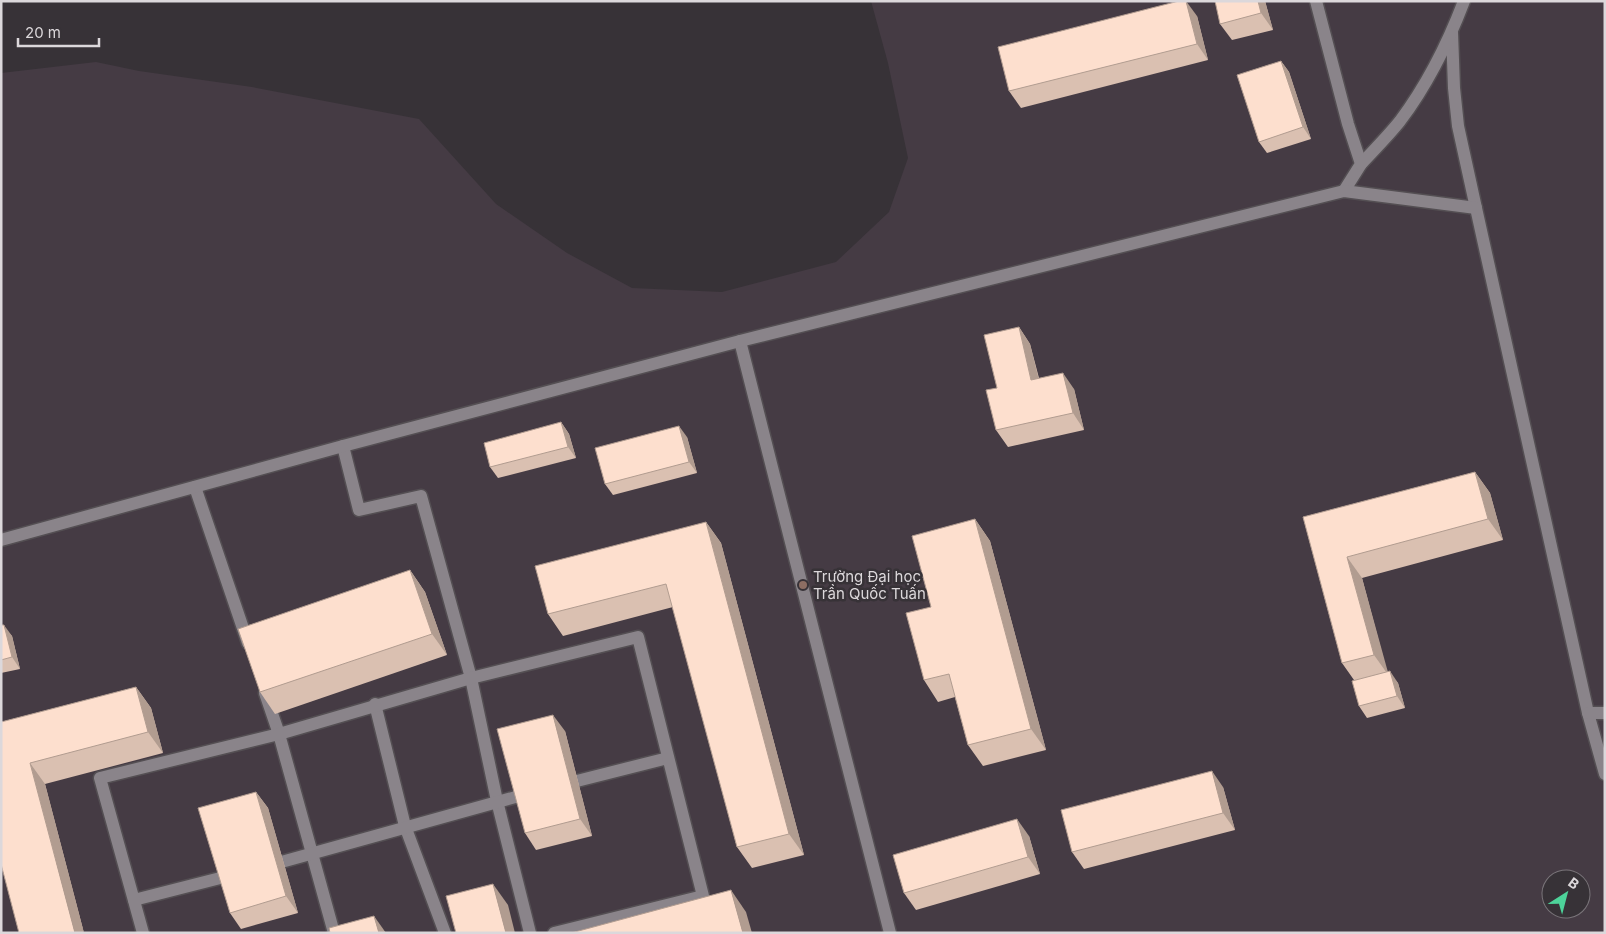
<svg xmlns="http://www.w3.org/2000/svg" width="1606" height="934" font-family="Inter,sans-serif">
<rect width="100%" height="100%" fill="#373237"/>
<path fill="#453b44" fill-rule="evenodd" d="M 871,1 L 1605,1 L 1605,933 L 1,933 L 1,73 L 96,62 L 139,71 L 252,87 L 419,119 L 496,204 L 567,253 L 632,288 L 722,292 L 836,262 L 889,212 L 908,158 L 888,63 ZM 1551,879 L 1581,879 L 1581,909 L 1551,909 Z"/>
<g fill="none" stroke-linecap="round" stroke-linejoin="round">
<defs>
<g id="minor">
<path d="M 1316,1 L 1348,124 L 1361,164 L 1344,191"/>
<path d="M 1452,32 L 1454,88 L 1458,126 L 1476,208"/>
<path d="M 1361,164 C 1374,150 1388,136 1400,121 C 1427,85 1448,43 1464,1"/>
<path d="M 740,341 L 890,933"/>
<path d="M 343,446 L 359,510 L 421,496 L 471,678 L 497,801 L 530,933"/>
<path d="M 195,487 L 248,643"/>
<path d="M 1,540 L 343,446 L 740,341 L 1344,191 L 1476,208 L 1588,713 L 1605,774"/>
<path d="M 265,693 L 279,734 L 334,933"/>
<path d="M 375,704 L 405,826 L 445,933"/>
<path d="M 1588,713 L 1605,713"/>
<path d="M 561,785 L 668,758"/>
<path d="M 267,866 L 530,793"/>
<path d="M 134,900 L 236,874"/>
<path d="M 143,933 L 100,778 L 279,734 L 471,678 L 638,637 L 703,896 L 554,933"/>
</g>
</defs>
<use href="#minor" stroke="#544f53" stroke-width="15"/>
<use href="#minor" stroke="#8a848a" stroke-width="12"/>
</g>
<g fill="#dac0b1">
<path d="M 1265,1 L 1273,30 L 1232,40 L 1220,24 Z"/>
<path d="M 1197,16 L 1208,60 L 1021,108 L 1009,91 Z"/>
<path d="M 1281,61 L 1289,72 L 1311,139 L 1267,153 L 1259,142 Z"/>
<path d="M 1019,327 L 1030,344 L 1039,378 L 1074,389 L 1084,430 L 1008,447 L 996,430 L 997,388 Z"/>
<path d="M 561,422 L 569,434 L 576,458 L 498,478 L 490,467 Z"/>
<path d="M 687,437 L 697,473 L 613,495 L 605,484 Z"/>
<path d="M 1475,472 L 1490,493 L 1503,540 L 1362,578 L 1387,672 L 1398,683 L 1405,708 L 1367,718 L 1359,706 L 1354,680 L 1342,663 L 1303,517 Z"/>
<path d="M 975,519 L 990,541 L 1046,750 L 983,766 L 968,745 L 955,697 L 938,702 L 924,680 Z"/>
<path d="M 706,522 L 721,543 L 804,855 L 752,868 L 737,847 L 673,607 L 563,636 L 548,614 Z"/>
<path d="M 410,570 L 425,592 L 447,655 L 275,714 L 260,692 Z"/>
<path d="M 1,625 L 12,636 L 20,669 L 1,673 Z"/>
<path d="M 136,687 L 151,708 L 163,753 L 45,784 L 84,933 L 1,722 Z"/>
<path d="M 565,731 L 592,836 L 536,850 L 525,833 Z"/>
<path d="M 1223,787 L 1235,830 L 1084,869 L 1072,852 Z"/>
<path d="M 256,792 L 268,808 L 298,913 L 241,929 L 230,913 Z"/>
<path d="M 1029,836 L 1040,874 L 916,910 L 904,893 Z"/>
</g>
<g fill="#b19c90">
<path d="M 1186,1 L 1197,16 L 1208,60 L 1197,44 Z"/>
<path d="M 1258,1 L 1265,1 L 1273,30 L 1261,13 Z"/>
<path d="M 1281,61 L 1289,72 L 1311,139 L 1303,127 Z"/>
<path d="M 1019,327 L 1030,344 L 1043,396 L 1031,380 Z"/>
<path d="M 1063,373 L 1074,389 L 1084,430 L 1073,413 Z"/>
<path d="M 561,422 L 569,434 L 576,458 L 568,447 Z"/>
<path d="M 679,426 L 687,437 L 697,473 L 689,462 Z"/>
<path d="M 1475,472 L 1490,493 L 1503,540 L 1488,519 Z"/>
<path d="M 975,519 L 990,541 L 1046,750 L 1031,729 Z"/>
<path d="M 706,522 L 721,543 L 804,855 L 789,834 Z"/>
<path d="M 1347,557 L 1362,578 L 1389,676 L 1374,655 Z"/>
<path d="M 410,570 L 425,592 L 447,655 L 432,634 Z"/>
<path d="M 4,625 L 12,636 L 20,669 L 12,657 Z"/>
<path d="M 1390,671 L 1398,683 L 1405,708 L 1397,696 Z"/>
<path d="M 136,687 L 151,708 L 163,753 L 148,732 Z"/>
<path d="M 553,715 L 565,731 L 592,836 L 580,819 Z"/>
<path d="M 30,763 L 45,784 L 84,933 L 75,933 Z"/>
<path d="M 1212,771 L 1223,787 L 1235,830 L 1223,813 Z"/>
<path d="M 256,792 L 268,808 L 298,913 L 286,896 Z"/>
<path d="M 1017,819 L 1029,836 L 1040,874 L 1028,857 Z"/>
<path d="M 493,884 L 508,905 L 515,933 L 506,933 Z"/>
<path d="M 731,890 L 746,912 L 752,933 L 743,933 Z"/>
<path d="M 374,916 L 386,933 L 379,933 Z"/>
</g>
<g fill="#fddfce" stroke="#b19c90">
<path d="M 1179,1 L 1186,1 L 1197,44 L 1009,91 L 998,47 Z"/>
<path d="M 1215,1 L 1258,1 L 1261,13 L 1220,24 Z"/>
<path d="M 1281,61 L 1303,127 L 1259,142 L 1237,75 Z"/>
<path d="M 1019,327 L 1031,380 L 1063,373 L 1073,413 L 996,430 L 986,390 L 997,388 L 984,335 Z"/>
<path d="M 561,422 L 568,447 L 490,467 L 484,443 Z"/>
<path d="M 679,426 L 689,462 L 605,484 L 595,448 Z"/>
<path d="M 1475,472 L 1488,519 L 1347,557 L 1374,655 L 1342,663 L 1303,517 Z"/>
<path d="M 975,519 L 1031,729 L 968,745 L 949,674 L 924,680 L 906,613 L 931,607 L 912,536 Z"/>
<path d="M 706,522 L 789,834 L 737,847 L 666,584 L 548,614 L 535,566 Z"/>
<path d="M 410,570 L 432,634 L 260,692 L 238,629 Z"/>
<path d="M 1,625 L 4,625 L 12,657 L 1,660 Z"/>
<path d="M 1390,671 L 1397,696 L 1359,706 L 1352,681 Z"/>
<path d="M 136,687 L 148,732 L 30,763 L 75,933 L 19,933 L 1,864 L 1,722 Z"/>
<path d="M 553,715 L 580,819 L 525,833 L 497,729 Z"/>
<path d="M 1212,771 L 1223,813 L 1072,852 L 1061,810 Z"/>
<path d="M 256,792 L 286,896 L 230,913 L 198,808 Z"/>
<path d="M 1017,819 L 1028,857 L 904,893 L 893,855 Z"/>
<path d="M 493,884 L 506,933 L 456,933 L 446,896 Z"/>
<path d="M 731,890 L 743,933 L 571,933 Z"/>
<path d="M 374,916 L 379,933 L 330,933 L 329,928 Z"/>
</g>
<circle fill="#8d6e63" stroke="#373237" stroke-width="2" cx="803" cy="585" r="5"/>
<g text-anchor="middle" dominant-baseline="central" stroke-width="5" stroke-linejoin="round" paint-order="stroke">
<g font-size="15" fill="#dcd8db" stroke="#373237" text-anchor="start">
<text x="813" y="576">Trường Đại học<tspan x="813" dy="17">Trần Quốc Tuấn</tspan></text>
</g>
</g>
<rect width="1606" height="934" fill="none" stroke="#dcd8db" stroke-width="5"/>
<g transform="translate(1566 894) rotate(36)"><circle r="24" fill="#373237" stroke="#797479"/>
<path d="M0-4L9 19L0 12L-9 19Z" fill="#4dd39a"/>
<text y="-8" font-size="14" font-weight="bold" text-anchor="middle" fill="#dcd8db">B</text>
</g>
<path d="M18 38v8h81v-8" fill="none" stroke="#dcd8db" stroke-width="2.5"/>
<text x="25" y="38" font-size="15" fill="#dcd8db" stroke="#373237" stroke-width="4" paint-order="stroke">20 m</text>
</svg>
